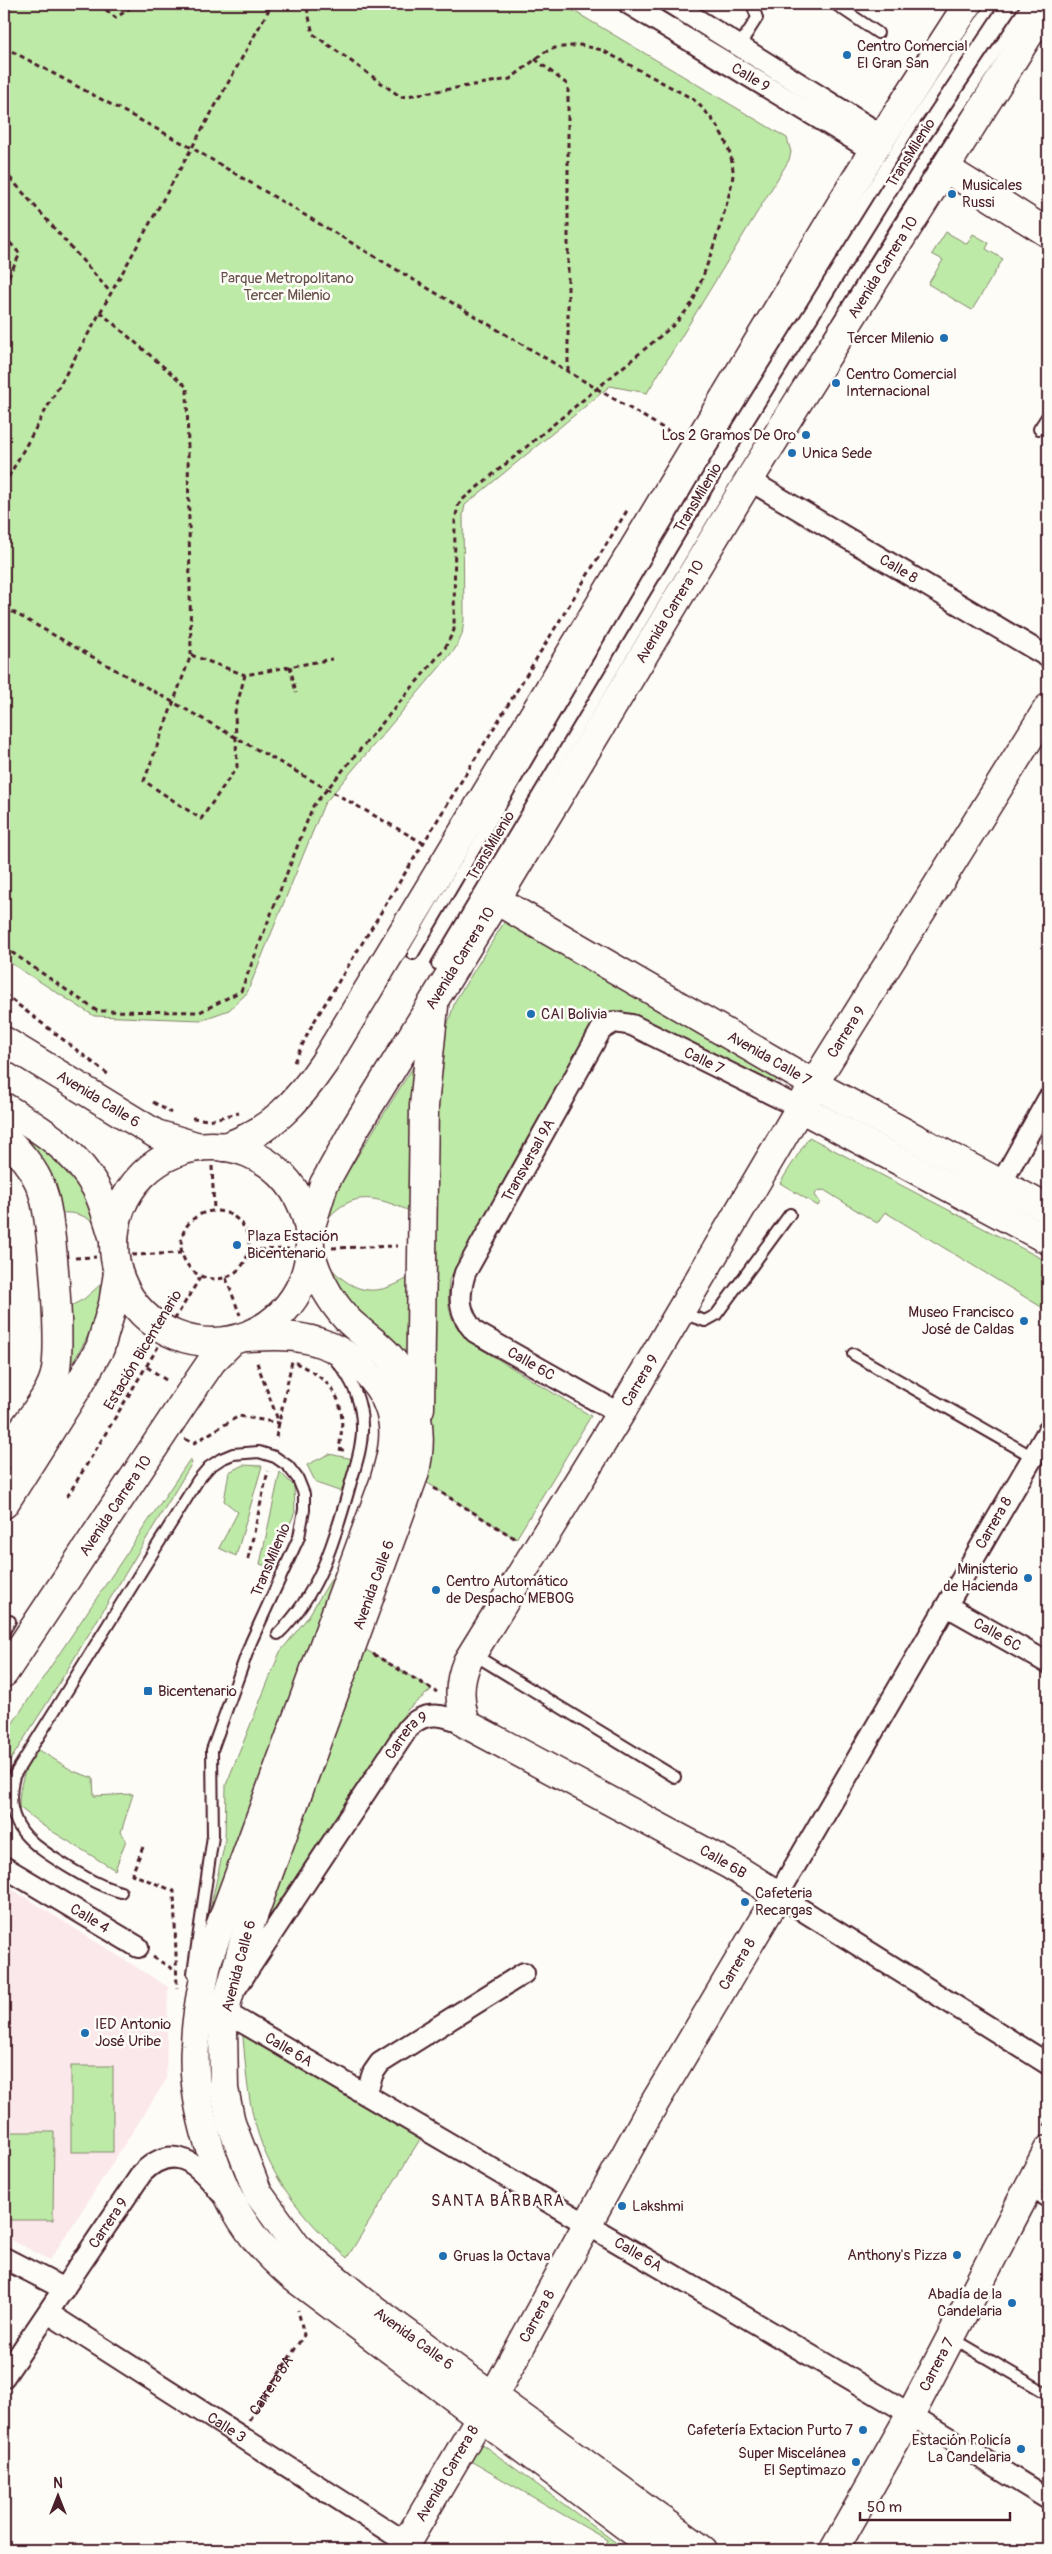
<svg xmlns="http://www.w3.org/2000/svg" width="1052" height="2554" font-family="Pangolin,sans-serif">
<rect width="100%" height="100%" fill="#fdfcf7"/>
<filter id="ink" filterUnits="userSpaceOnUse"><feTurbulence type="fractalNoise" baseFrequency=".02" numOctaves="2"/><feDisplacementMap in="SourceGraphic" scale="10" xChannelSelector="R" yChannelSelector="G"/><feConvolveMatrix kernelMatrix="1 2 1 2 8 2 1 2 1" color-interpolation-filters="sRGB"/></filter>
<g filter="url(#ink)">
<path fill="#fbe8eb" d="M 4,1884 L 168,1987 L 166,2080 L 50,2260 L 4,2236 Z"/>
<g fill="#beeaa8" stroke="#84846a">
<path d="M 4,4 L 562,4 L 787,138 L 791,152 L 789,160 L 647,393 L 610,386 L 465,505 L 463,515 L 464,619 L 462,635 L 455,649 L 324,804 L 247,993 L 229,1010 L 201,1020 L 94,1016 L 4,959 Z"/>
<path d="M 946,232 L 967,244 L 973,234 L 989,243 L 986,249 L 1003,259 L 972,310 L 928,284 L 943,260 L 932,254 Z"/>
<path d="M 505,921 L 779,1076 L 773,1086 L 608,1016 L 599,1019 L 590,1027 L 449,1280 C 447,1312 449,1323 473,1344 L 591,1416 L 516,1539 L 426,1482 L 430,1430 L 436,1086 L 446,1030 L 455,1001 Z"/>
<path d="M 418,1059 L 415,1213 C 382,1200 358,1187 330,1216 L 337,1189 Z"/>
<path d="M 17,1132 C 67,1160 80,1172 98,1227 C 87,1215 75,1212 59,1213 Z"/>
<path d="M 809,1137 L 1048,1262 L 1048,1311 L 885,1212 L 877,1223 L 824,1190 L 817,1191 L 815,1195 L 820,1202 L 818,1206 L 780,1183 Z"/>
<path d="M 329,1266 C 356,1296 378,1297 413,1275 L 411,1369 L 348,1305 Z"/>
<path d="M 100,1285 C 101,1317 85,1343 68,1370 L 65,1309 L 84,1299 Z"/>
<path d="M 329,1454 L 358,1460 L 348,1494 L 316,1483 L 307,1465 Z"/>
<path d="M 190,1459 L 192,1463 L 49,1700 L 4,1770 L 4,1736 Z"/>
<path d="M 243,1465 L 262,1466 L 236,1556 L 219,1548 L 238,1512 L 224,1501 L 229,1472 Z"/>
<path d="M 280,1472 L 294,1486 L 295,1512 L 271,1568 L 260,1564 Z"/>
<path d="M 344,1558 L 205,1932 L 225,1842 L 226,1785 L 280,1652 L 308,1617 Z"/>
<path d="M 363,1648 L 432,1689 L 408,1709 L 267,1920 Z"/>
<path d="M 36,1748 L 73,1771 L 93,1778 L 94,1796 L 133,1794 L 121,1832 L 126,1840 L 115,1870 L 42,1825 L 19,1807 C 19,1783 25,1769 36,1748 Z"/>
<path d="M 242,2028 L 422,2136 L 347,2258 C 300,2215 266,2175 252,2111 C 246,2084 245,2055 242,2028 Z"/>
<rect x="71" y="2066" width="42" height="86"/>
<path d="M 9,2132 L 54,2132 L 53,2220 L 8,2220 Z"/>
<path d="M 479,2442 L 626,2550 L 602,2550 L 607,2540 L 467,2459 Z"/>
</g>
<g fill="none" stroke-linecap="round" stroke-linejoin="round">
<defs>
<g id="lane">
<path d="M 835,4 L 878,33"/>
<path d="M 739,46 L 757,18 L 752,4"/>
<path d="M 1039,429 L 1048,415"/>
<path d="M 413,954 L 698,469 L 910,128 L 992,4"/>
<path d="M 437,964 L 733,468 L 935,143 L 1028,4"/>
<path d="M 681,1313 L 705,1321 L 716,1315 L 790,1214"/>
<path d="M 853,1354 L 1033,1457"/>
<path d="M 4,1631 L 10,1621"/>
<path d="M 278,1634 C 319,1594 334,1542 349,1489 C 354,1470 362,1450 362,1430 C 363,1405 353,1379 336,1361"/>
<path d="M 473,1654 L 675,1777"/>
<path d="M 121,1892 C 101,1887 85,1877 68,1867 C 31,1844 1,1825 14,1776 L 198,1480 L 209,1467 L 221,1459 L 233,1454 L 259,1452 L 275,1457 L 288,1466 L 298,1479 L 304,1494 L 304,1510 L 299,1537 L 251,1642 L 212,1750 L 213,1836 L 193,1973"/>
<path d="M 1028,2191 L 1048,2203"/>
<path d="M 952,2338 L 1048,2394"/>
</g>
<g id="street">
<path id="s2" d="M 629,4 L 873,151"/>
<path d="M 672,4 L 883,136"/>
<path id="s3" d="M 749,480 L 1048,657"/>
<path d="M 994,1196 L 1048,1099"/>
<path id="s4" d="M 620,1414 L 475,1332 C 458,1313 458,1296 465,1273 L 601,1030 L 614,1022 L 632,1025 L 800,1108"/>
<path d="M 1048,1431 L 778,1895 L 1048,2064"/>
<path id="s5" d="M 947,1606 L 1048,1663"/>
<path id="s6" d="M 4,1867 L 138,1947"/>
<path id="s7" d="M 236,1988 L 408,1728 C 425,1709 445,1715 466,1724"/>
<path id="s8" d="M 225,2012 L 895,2405 L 1048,2499"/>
<path d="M 366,2094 L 373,2073 L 380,2063 L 524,1973"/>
<path d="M 4,2258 L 64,2289"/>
<path id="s9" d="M 48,2313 L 407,2543"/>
<path id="s10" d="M 4,2377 L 142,2173 C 174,2141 198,2164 220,2192"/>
</g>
<g id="secondary">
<path d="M 945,168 L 1048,233"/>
<path id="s11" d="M 496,900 L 814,1084"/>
<path d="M 823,1089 L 1048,1209"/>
<path d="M 800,1108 L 1048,1240"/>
<path id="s12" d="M 402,2550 L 502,2380 L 645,2119 L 778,1895 L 730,1865 L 466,1724 C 459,1701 458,1684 467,1662 L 620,1414 L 818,1077 L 1048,708"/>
<path id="s13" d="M 834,2550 L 911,2414 L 1048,2150"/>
</g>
<g id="primary">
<path id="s14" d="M 4,1041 L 156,1134 L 199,1147"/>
<path d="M 4,1107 C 39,1128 75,1150 96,1188 C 104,1203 108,1222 114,1239"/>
<path d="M 4,1137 C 21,1153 38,1173 44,1196 C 52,1227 63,1351 54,1378 C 47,1401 18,1434 4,1455"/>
<circle cx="212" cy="1244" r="98"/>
<path d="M 224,1147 C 268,1134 299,1100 324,1063 L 873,151 L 968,4"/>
<path id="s15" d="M 310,1229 L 324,1184 L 354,1130 L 496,900 L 749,480 L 1048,4"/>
<path id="s16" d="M 311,1255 C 318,1278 330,1300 346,1318 C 359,1332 377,1342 389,1356 C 417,1389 425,1434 414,1475 L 245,1938 L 227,2002 L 223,2029 L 224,2089 L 231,2123 L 258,2193 L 297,2247 L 364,2302 L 703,2550"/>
<path d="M 245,1337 C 269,1336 294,1334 318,1342 C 354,1353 389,1387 393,1426 C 395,1446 389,1464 384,1482 L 208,1959 C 202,1987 196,2016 195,2045 C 191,2101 215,2183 248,2229 C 260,2247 276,2262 292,2276 L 658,2550"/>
<path d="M 420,1408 L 424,1106 L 434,1006"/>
<path d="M 4,1504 L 76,1390 L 100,1348 L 113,1304 L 118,1273"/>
<path id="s17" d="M 4,1673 L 188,1396 L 212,1361 L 232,1341"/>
</g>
</defs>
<use href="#lane" stroke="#4a1f2b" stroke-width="14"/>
<use href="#street" stroke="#4a1f2b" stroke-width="24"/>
<use href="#secondary" stroke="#4a1f2b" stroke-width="31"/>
<use href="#primary" stroke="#4a1f2b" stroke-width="31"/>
<g stroke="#4a1f2b" stroke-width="3" stroke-dasharray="5 4" stroke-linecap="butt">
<path d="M 99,4 L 116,18 L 135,4"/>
<path d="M 431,4 L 435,6"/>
<path d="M 4,47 L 192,148 L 673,434"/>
<path d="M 535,59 L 568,85 L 568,371"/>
<path d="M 4,171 L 111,293"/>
<path d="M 4,236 L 20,254 L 4,285"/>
<path d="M 100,312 L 187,387 L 191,655 L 144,781 L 201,819 L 237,767 L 235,712 L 245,675 L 332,659"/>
<path d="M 4,485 L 272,4"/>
<path d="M 4,607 L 423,843"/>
<path d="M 191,655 L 245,675"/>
<path d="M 290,666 L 296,693"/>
<path d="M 4,947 L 97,1011 L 200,1012 L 241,991 L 313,806 L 445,648 L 454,630 L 455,520 L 458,506 L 462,500 L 675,324 C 681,317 687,310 692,303 C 701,286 735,187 733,171 C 731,142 714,118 693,99 L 602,50 L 580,45 L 555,48 L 545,52 L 510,79 L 401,97 L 313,34 L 306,4"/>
<path d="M 4,994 L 109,1075"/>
<path d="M 294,1062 L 312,1025 L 628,509"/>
<path d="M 153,1102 L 171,1113"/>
<path d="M 192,1118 L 209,1120 L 239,1113"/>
<path d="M 212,1166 L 214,1210"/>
<circle cx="215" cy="1245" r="34"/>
<path d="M 332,1248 L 398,1246"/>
<path d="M 250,1250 L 289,1249"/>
<path d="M 132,1255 L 181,1253"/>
<path d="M 75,1258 L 96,1257"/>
<path d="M 226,1278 L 240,1315"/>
<path d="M 147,1367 L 169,1382"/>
<path d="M 276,1437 L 292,1361 C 336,1382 348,1400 339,1449 L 346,1451"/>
<path d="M 185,1439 L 194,1443 L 239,1416 L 279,1423 L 256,1360"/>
<path d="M 434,1488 L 516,1539"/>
<path d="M 67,1497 L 201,1276"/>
<path d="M 248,1559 L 268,1471"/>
<path d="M 373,1654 L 437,1692"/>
<path d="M 143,1847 L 132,1874 L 174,1891 L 177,1988"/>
<path d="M 153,1957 L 176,1971"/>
<path d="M 1045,2126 L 1048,2120"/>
<path id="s1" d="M 249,2420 L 304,2335 L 298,2310"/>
</g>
<use href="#lane" stroke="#fdfcf7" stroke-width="10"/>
<use href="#street" stroke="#fdfcf7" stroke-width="20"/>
<use href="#secondary" stroke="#fdfcf7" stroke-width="28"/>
<use href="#primary" stroke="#fdfcf7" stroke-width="28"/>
</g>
</g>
<g fill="#1f6fb2" stroke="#fdfcf7" stroke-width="2">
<circle cx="847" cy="55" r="5"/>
<circle cx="952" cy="194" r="5"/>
<circle cx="944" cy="338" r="5"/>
<circle cx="836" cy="383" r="5"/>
<circle cx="806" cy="435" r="5"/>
<circle cx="792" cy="453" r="5"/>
<circle cx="531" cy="1014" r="5"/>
<circle cx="237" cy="1245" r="5"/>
<circle cx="1024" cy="1321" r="5"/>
<circle cx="1028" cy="1578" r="5"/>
<circle cx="436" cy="1590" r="5"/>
<rect x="143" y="1686" width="10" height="10" rx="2.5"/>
<circle cx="745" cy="1902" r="5"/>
<circle cx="85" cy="2033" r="5"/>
<circle cx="622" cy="2206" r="5"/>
<circle cx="957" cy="2255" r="5"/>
<circle cx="443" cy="2256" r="5"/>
<circle cx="1012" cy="2303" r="5"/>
<circle cx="863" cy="2430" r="5"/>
<circle cx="1021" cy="2449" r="5"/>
<circle cx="856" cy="2462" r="5"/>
</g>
<g text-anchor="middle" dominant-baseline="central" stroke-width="5" stroke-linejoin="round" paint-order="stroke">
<g font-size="15" fill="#4a1f2b" stroke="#fdfcf7" text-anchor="start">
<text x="857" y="46">Centro Comercial<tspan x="857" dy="17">El Gran San</tspan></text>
<text x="962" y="185">Musicales<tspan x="962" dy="17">Russi</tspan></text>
<text x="934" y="338" text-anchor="end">Tercer Milenio</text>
<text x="846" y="374">Centro Comercial<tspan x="846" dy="17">Internacional</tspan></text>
<text x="796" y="435" text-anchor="end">Los 2 Gramos De Oro</text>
<text x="802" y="453">Unica Sede</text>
<text x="541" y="1014">CAI Bolivia</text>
<text x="247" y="1236">Plaza Estación<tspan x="247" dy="17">Bicentenario</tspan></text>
<text x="1014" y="1312" text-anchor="end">Museo Francisco<tspan x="1014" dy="17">José de Caldas</tspan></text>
<text x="1018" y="1569" text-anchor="end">Ministerio<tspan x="1018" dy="17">de Hacienda</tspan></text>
<text x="446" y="1581">Centro Automático<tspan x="446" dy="17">de Despacho MEBOG</tspan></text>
<text x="158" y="1691">Bicentenario</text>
<text x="755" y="1893">Cafeteria<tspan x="755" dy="17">Recargas</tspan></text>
<text x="95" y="2024">IED Antonio<tspan x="95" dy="17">José Uribe</tspan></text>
<text x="632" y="2206">Lakshmi</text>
<text x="947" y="2255" text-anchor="end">Anthony's Pizza</text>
<text x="453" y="2256">Gruas la Octava</text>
<text x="1002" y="2294" text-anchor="end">Abadía de la<tspan x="1002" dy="17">Candelaria</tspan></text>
<text x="853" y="2430" text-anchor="end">Cafetería Extacion Purto 7</text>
<text x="1011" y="2440" text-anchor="end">Estación Policía<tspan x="1011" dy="17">La Candelaria</tspan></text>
<text x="846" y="2453" text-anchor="end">Super Miscelánea<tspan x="846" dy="17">El Septimazo</tspan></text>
</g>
<g font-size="15" fill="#4a1f2b" stroke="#fdfcf7">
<text stroke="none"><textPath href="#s2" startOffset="142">Calle 9</textPath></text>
<text transform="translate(911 153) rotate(-58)">TransMilenio</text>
<text stroke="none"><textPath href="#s15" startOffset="1121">Avenida Carrera 10</textPath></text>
<text transform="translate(698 498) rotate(-59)">TransMilenio</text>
<text stroke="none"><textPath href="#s3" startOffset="174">Calle 8</textPath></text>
<text stroke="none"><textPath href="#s15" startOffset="716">Avenida Carrera 10</textPath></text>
<text transform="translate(491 846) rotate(-59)">TransMilenio</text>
<text stroke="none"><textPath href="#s15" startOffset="311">Avenida Carrera 10</textPath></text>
<text stroke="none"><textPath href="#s12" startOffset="1910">Carrera 9</textPath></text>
<text stroke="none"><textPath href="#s11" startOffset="316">Avenida Calle 7</textPath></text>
<text stroke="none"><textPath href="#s4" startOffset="622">Calle 7</textPath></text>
<text stroke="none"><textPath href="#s14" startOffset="111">Avenida Calle 6</textPath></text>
<text stroke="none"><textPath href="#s4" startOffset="359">Transversal 9A</textPath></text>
<text transform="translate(143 1350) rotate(-59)">Estación Bicentenario</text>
<text transform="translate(531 1364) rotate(30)">Calle 6C</text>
<text stroke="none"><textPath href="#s12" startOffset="1505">Carrera 9</textPath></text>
<text stroke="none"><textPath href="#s17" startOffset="201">Avenida Carrera 10</textPath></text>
<text transform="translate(994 1523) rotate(-60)">Carrera 8</text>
<text transform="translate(271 1560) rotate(-67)">TransMilenio</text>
<text transform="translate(374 1585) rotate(-70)">Avenida Calle 6</text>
<text stroke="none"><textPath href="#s5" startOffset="58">Calle 6C</textPath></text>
<text stroke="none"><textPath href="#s7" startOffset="305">Carrera 9</textPath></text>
<text transform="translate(723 1862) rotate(30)">Calle 6B</text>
<text stroke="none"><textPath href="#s6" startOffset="100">Calle 4</textPath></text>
<text stroke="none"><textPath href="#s12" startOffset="675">Carrera 8</textPath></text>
<text transform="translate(239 1966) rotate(-75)">Avenida Calle 6</text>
<text stroke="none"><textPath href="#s8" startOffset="74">Calle 6A</textPath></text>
<text stroke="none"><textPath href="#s10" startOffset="186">Carrera 9</textPath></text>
<text stroke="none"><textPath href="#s8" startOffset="479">Calle 6A</textPath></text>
<text stroke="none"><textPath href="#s12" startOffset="270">Carrera 8</textPath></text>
<text stroke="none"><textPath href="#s16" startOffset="1228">Avenida Calle 6</textPath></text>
<text stroke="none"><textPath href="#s13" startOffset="212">Carrera 7</textPath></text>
<text stroke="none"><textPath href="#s1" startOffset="41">Carrera 8A</textPath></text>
<text stroke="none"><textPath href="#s9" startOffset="212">Calle 3</textPath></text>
<text stroke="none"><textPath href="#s12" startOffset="89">Avenida Carrera 8</textPath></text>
</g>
<g font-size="15" fill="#67524a" stroke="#fdfcf7">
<text x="287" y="278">Parque Metropolitano<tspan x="287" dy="17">Tercer Milenio</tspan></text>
</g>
<g font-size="16" letter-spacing="1" fill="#4a1f2b" stroke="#fdfcf7">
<text x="498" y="2201">SANTA BÁRBARA</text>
</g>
</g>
<rect width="1052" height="2554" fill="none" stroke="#fdfcf7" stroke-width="20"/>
<rect x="10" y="10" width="1032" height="2534" fill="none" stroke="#4a1f2b" stroke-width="2" filter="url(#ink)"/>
<g transform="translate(58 2496)" stroke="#fdfcf7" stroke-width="4" paint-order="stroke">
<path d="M0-4L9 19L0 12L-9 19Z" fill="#4a1f2b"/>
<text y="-8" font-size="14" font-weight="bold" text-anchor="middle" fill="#4a1f2b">N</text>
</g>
<path d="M860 2512v8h150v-8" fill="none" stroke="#4a1f2b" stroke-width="2.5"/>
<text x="867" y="2512" font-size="15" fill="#4a1f2b" stroke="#fdfcf7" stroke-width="4" paint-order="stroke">50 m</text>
</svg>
